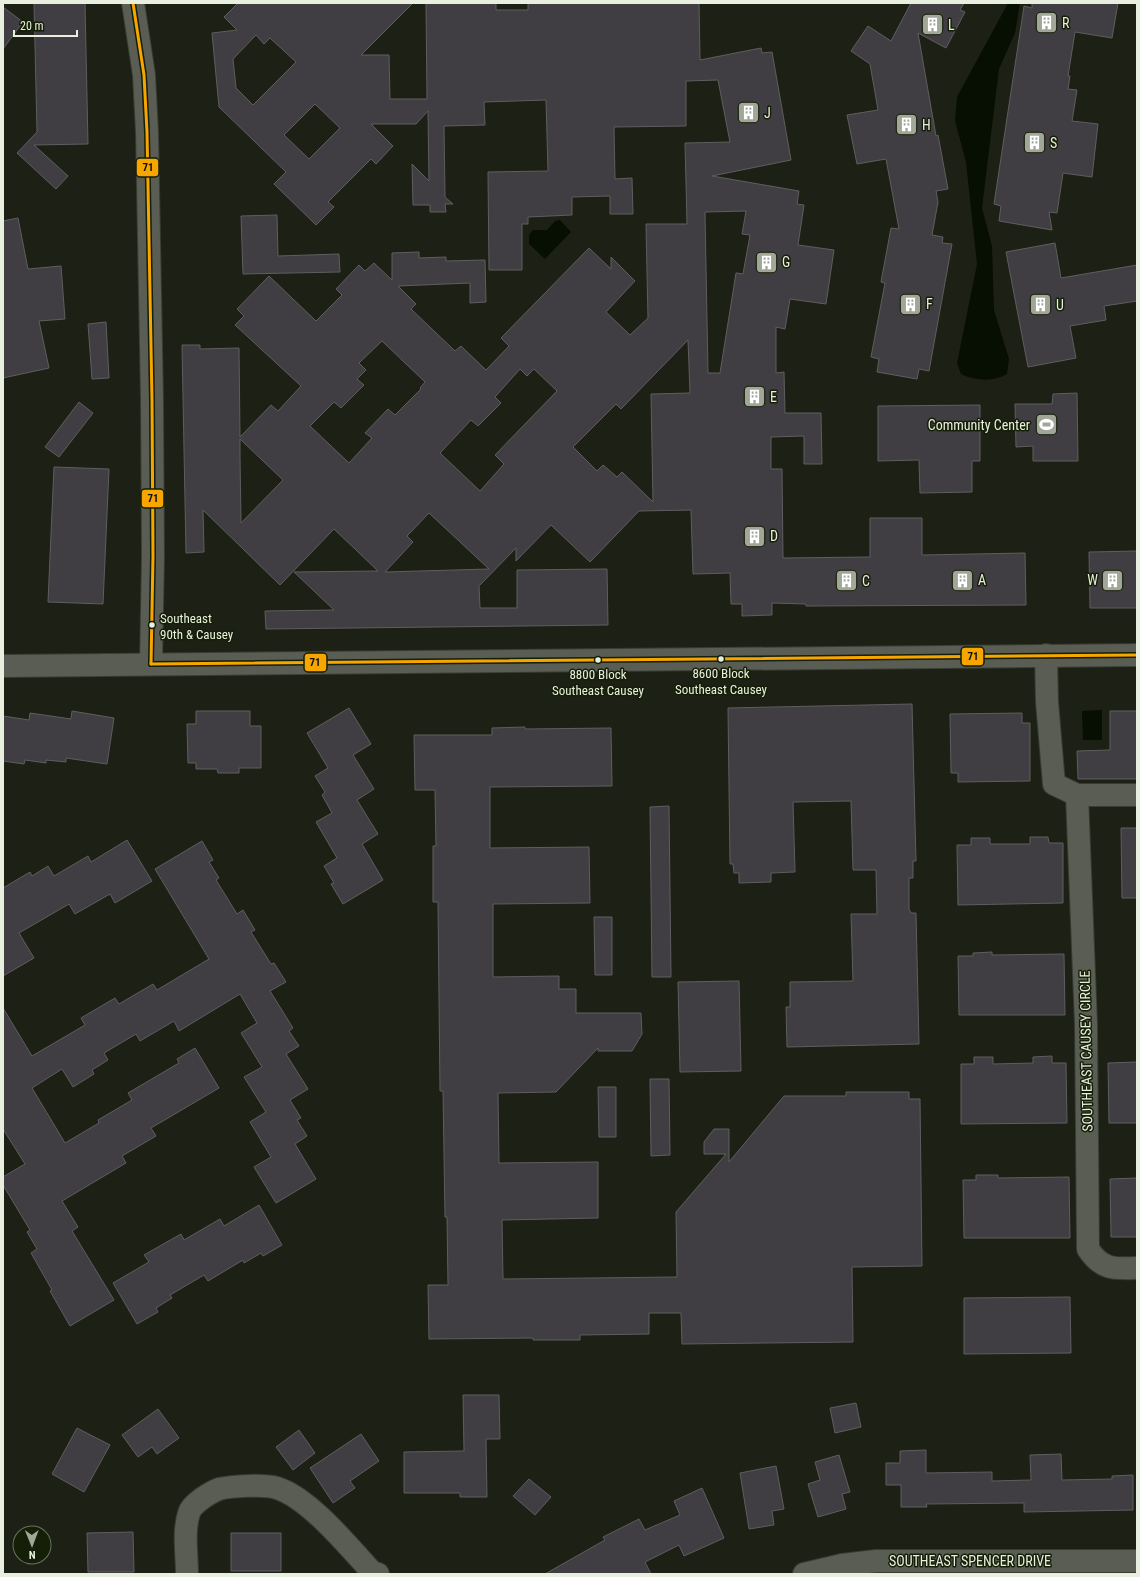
<svg xmlns="http://www.w3.org/2000/svg" width="1140" height="1577" font-family="'Roboto Condensed',sans-serif">
<rect width="100%" height="100%" fill="#1d2115"/>
<g fill="#070f02">
<path d="M 1008,3 L 1020,3 L 1015,33 L 999,69 L 982,208 L 992,246 L 994,310 L 1009,359 L 1007,374 C 993,382 976,381 961,374 L 957,363 L 977,264 L 966,162 L 955,121 L 957,97 Z"/>
<path d="M 560,220 L 571,232 L 545,259 L 529,244 L 529,235 L 533,230 L 547,230 L 555,221 Z"/>
<path d="M 1102,710 L 1102,740 L 1083,740 L 1082,711 Z"/>
</g>
<g fill="#413e43" stroke="#5e5e5e" fill-rule="evenodd">
<path d="M 34,3 L 85,3 L 88,144 L 34,145 L 68,176 L 56,189 L 17,153 L 37,132 Z"/>
<path d="M 238,3 L 413,3 L 361,55 L 389,55 L 390,99 L 427,99 L 426,3 L 496,3 L 496,10 L 528,10 L 528,3 L 699,3 L 700,60 L 761,48 L 762,53 L 772,52 L 791,160 L 712,176 L 799,191 L 797,204 L 804,205 L 798,245 L 834,250 L 826,304 L 790,299 L 785,329 L 776,327 L 776,373 L 784,372 L 785,413 L 821,413 L 822,464 L 804,464 L 804,436 L 771,437 L 771,469 L 782,469 L 783,558 L 870,557 L 870,518 L 922,518 L 922,555 L 1025,553 L 1026,605 L 806,606 L 806,604 L 772,603 L 772,615 L 742,616 L 742,604 L 731,604 L 730,573 L 693,574 L 691,510 L 639,511 L 590,562 L 551,525 L 516,561 L 516,548 L 479,586 L 480,608 L 517,608 L 517,570 L 607,569 L 608,625 L 266,629 L 265,611 L 334,610 L 294,572 L 378,571 L 334,529 L 280,585 L 203,510 L 204,552 L 186,553 L 182,345 L 200,345 L 200,349 L 239,348 L 240,437 L 271,405 L 278,411 L 301,386 L 235,325 L 244,316 L 237,309 L 269,276 L 316,321 L 342,295 L 336,289 L 359,265 L 365,271 L 374,263 L 392,280 L 392,253 L 419,252 L 419,258 L 446,257 L 446,261 L 485,260 L 486,302 L 470,303 L 470,283 L 398,286 L 416,304 L 411,309 L 455,351 L 461,346 L 486,370 L 509,346 L 501,338 L 589,248 L 611,269 L 611,257 L 635,281 L 606,312 L 630,335 L 648,318 L 646,224 L 687,224 L 685,143 L 730,142 L 718,80 L 686,81 L 686,126 L 614,127 L 615,179 L 632,178 L 633,214 L 610,214 L 610,196 L 572,197 L 572,215 L 528,217 L 528,224 L 522,224 L 522,270 L 489,270 L 488,172 L 548,171 L 546,100 L 484,102 L 485,125 L 444,126 L 445,197 L 453,204 L 445,204 L 446,212 L 430,212 L 430,205 L 413,205 L 412,164 L 429,181 L 428,111 L 416,124 L 371,124 L 393,146 L 376,164 L 371,159 L 328,202 L 334,207 L 316,225 L 274,184 L 286,172 L 219,107 L 212,33 L 237,30 L 224,17 ZM 256,35 L 264,44 L 270,38 L 296,62 L 253,105 L 236,88 L 233,59 ZM 315,104 L 340,128 L 309,159 L 284,135 ZM 746,211 L 742,234 L 750,235 L 743,274 L 736,273 L 720,373 L 708,373 L 705,212 ZM 688,340 L 690,393 L 651,394 L 653,502 L 622,472 L 617,477 L 603,465 L 597,471 L 573,447 L 616,404 L 621,409 ZM 382,341 L 425,382 L 420,388 L 421,389 L 395,415 L 388,409 L 365,433 L 372,438 L 349,463 L 310,426 L 334,402 L 341,408 L 364,385 L 357,379 L 366,370 L 359,363 ZM 520,369 L 527,376 L 534,369 L 557,391 L 495,455 L 504,464 L 480,491 L 440,453 L 471,420 L 478,426 L 501,403 L 495,397 ZM 240,439 L 283,480 L 241,523 L 240,456 ZM 429,513 L 489,569 L 385,572 L 413,542 L 407,536 Z"/>
<path d="M 911,3 L 964,3 L 960,10 L 965,12 L 946,48 L 918,33 L 936,136 L 938,135 L 948,189 L 936,191 L 938,202 L 932,235 L 943,237 L 942,243 L 952,244 L 929,371 L 919,369 L 917,379 L 877,372 L 879,359 L 871,357 L 885,283 L 881,282 L 891,228 L 899,229 L 886,159 L 857,164 L 847,115 L 878,110 L 870,64 L 851,51 L 868,26 L 891,41 Z"/>
<path d="M 1032,3 L 1118,3 L 1112,38 L 1075,32 L 1068,76 L 1070,76 L 1068,89 L 1077,90 L 1072,121 L 1098,124 L 1092,177 L 1063,173 L 1057,213 L 1049,212 L 1052,230 L 999,221 L 1001,206 L 994,204 L 1024,6 L 1032,8 Z"/>
<path d="M 3,7 L 23,22 L 3,49 Z"/>
<path d="M 277,215 L 278,256 L 339,254 L 340,272 L 243,274 L 241,216 Z"/>
<path d="M 18,218 L 28,269 L 61,266 L 65,319 L 39,321 L 49,368 L 3,378 L 3,221 Z"/>
<path d="M 1055,243 L 1061,278 L 1137,265 L 1137,301 L 1104,306 L 1106,320 L 1070,326 L 1076,358 L 1028,367 L 1006,252 Z"/>
<path d="M 106,322 L 109,378 L 92,379 L 88,324 Z"/>
<path d="M 1077,393 L 1078,461 L 1033,461 L 1033,446 L 1016,447 L 1015,404 L 1052,404 L 1053,394 Z"/>
<path d="M 79,402 L 93,413 L 59,457 L 45,447 Z"/>
<path d="M 980,405 L 980,461 L 972,461 L 972,492 L 920,493 L 919,460 L 878,461 L 878,406 Z"/>
<path d="M 54,467 L 109,469 L 103,604 L 48,602 Z"/>
<path d="M 1137,551 L 1137,608 L 1090,608 L 1089,552 Z"/>
<path d="M 912,704 L 916,861 L 913,861 L 913,878 L 909,878 L 909,909 L 911,913 L 916,913 L 919,1044 L 787,1047 L 786,1007 L 790,1007 L 790,982 L 853,981 L 851,914 L 877,914 L 876,870 L 853,870 L 851,801 L 793,802 L 795,872 L 771,873 L 771,882 L 739,883 L 739,873 L 734,873 L 733,864 L 730,864 L 728,708 Z"/>
<path d="M 349,708 L 371,744 L 353,755 L 374,789 L 357,800 L 378,834 L 362,844 L 383,880 L 343,904 L 331,884 L 334,883 L 324,866 L 337,858 L 316,822 L 332,813 L 322,795 L 325,792 L 315,776 L 328,768 L 307,733 Z"/>
<path d="M 72,711 L 114,718 L 107,764 L 66,758 L 66,762 L 46,760 L 46,763 L 25,760 L 24,764 L 3,761 L 3,716 L 29,720 L 30,713 L 71,719 Z"/>
<path d="M 196,711 L 250,711 L 250,726 L 261,726 L 261,768 L 239,768 L 239,773 L 218,773 L 217,769 L 196,769 L 196,763 L 188,763 L 187,724 L 196,724 Z"/>
<path d="M 1110,711 L 1137,711 L 1137,779 L 1078,779 L 1077,751 L 1110,750 Z"/>
<path d="M 1022,713 L 1022,723 L 1030,723 L 1030,781 L 958,782 L 958,773 L 951,773 L 950,714 Z"/>
<path d="M 525,727 L 525,729 L 611,728 L 612,786 L 490,787 L 490,848 L 589,847 L 590,903 L 493,904 L 493,977 L 559,976 L 559,989 L 576,989 L 576,1013 L 641,1013 L 642,1034 L 632,1051 L 598,1051 L 598,1048 L 556,1092 L 498,1093 L 499,1163 L 598,1162 L 598,1218 L 502,1220 L 503,1279 L 677,1277 L 676,1212 L 726,1154 L 704,1154 L 704,1142 L 714,1129 L 729,1129 L 729,1162 L 784,1096 L 846,1096 L 846,1092 L 909,1092 L 909,1099 L 920,1099 L 922,1266 L 852,1267 L 853,1342 L 682,1344 L 681,1313 L 649,1313 L 649,1334 L 580,1335 L 580,1340 L 533,1340 L 533,1338 L 429,1339 L 428,1285 L 448,1285 L 447,1217 L 445,1217 L 443,1091 L 440,1091 L 438,902 L 433,902 L 433,846 L 436,846 L 435,790 L 415,790 L 414,735 L 492,735 L 492,728 Z"/>
<path d="M 669,806 L 671,977 L 652,977 L 650,807 Z"/>
<path d="M 1121,828 L 1137,828 L 1137,898 L 1122,898 Z"/>
<path d="M 1030,837 L 1048,837 L 1049,843 L 1063,843 L 1063,903 L 958,905 L 957,845 L 971,845 L 971,838 L 990,838 L 990,844 L 1030,844 Z"/>
<path d="M 127,840 L 152,881 L 115,903 L 110,894 L 75,914 L 69,904 L 19,933 L 34,958 L 3,976 L 3,888 L 30,872 L 32,876 L 48,866 L 54,876 L 88,856 L 91,862 Z"/>
<path d="M 202,841 L 213,860 L 209,862 L 219,878 L 216,880 L 237,914 L 243,910 L 255,930 L 251,932 L 271,964 L 274,963 L 286,982 L 270,991 L 293,1028 L 289,1031 L 299,1046 L 286,1054 L 308,1089 L 290,1100 L 301,1118 L 297,1120 L 307,1136 L 295,1144 L 316,1179 L 276,1203 L 254,1167 L 271,1157 L 250,1122 L 266,1112 L 244,1077 L 262,1067 L 241,1033 L 257,1023 L 240,994 L 179,1031 L 174,1021 L 140,1041 L 136,1034 L 104,1053 L 108,1060 L 92,1070 L 94,1074 L 73,1087 L 62,1069 L 32,1088 L 65,1143 L 99,1123 L 98,1120 L 132,1100 L 128,1093 L 179,1063 L 177,1059 L 195,1048 L 219,1088 L 151,1128 L 156,1136 L 122,1156 L 126,1163 L 62,1201 L 78,1227 L 72,1231 L 114,1300 L 70,1326 L 50,1291 L 52,1290 L 31,1253 L 37,1249 L 27,1232 L 30,1230 L 3,1185 L 3,1177 L 25,1164 L 3,1129 L 3,1008 L 32,1056 L 85,1025 L 81,1018 L 115,998 L 119,1004 L 153,984 L 157,990 L 209,959 L 155,869 Z"/>
<path d="M 594,917 L 612,917 L 612,975 L 595,975 Z"/>
<path d="M 992,952 L 992,955 L 1064,954 L 1065,1015 L 959,1015 L 958,956 L 973,956 L 973,953 Z"/>
<path d="M 739,981 L 741,1071 L 680,1072 L 678,982 Z"/>
<path d="M 1052,1056 L 1052,1063 L 1066,1063 L 1067,1123 L 961,1124 L 961,1064 L 974,1064 L 974,1057 L 993,1057 L 993,1064 L 1033,1063 L 1033,1057 Z"/>
<path d="M 1137,1062 L 1137,1123 L 1109,1123 L 1108,1063 Z"/>
<path d="M 650,1079 L 669,1079 L 670,1155 L 651,1156 Z"/>
<path d="M 598,1087 L 616,1087 L 616,1137 L 599,1137 Z"/>
<path d="M 976,1175 L 998,1175 L 998,1178 L 1069,1177 L 1070,1238 L 964,1238 L 963,1180 L 976,1180 Z"/>
<path d="M 1137,1178 L 1137,1237 L 1111,1237 L 1110,1179 Z"/>
<path d="M 259,1205 L 282,1245 L 263,1256 L 261,1253 L 244,1263 L 243,1260 L 208,1281 L 204,1275 L 170,1295 L 172,1298 L 156,1308 L 158,1312 L 137,1324 L 113,1283 L 149,1262 L 144,1255 L 181,1234 L 184,1240 L 220,1219 L 224,1226 Z"/>
<path d="M 1070,1297 L 1071,1353 L 964,1354 L 964,1298 Z"/>
<path d="M 463,1395 L 499,1395 L 500,1439 L 486,1439 L 487,1497 L 460,1497 L 460,1493 L 404,1493 L 404,1452 L 464,1451 Z"/>
<path d="M 856,1403 L 861,1427 L 835,1433 L 830,1408 Z"/>
<path d="M 158,1409 L 179,1438 L 157,1454 L 152,1447 L 138,1457 L 122,1435 Z"/>
<path d="M 77,1428 L 110,1445 L 84,1492 L 52,1474 Z"/>
<path d="M 299,1430 L 315,1453 L 293,1470 L 276,1447 Z"/>
<path d="M 361,1434 L 379,1461 L 350,1481 L 355,1488 L 333,1503 L 310,1468 Z"/>
<path d="M 926,1450 L 926,1473 L 992,1472 L 992,1481 L 1031,1480 L 1030,1455 L 1061,1454 L 1062,1480 L 1112,1479 L 1112,1476 L 1133,1475 L 1133,1510 L 1024,1512 L 1024,1503 L 926,1504 L 927,1507 L 901,1507 L 901,1485 L 886,1485 L 886,1463 L 900,1463 L 900,1451 Z"/>
<path d="M 839,1455 L 850,1492 L 842,1494 L 846,1509 L 818,1517 L 808,1484 L 820,1480 L 815,1462 Z"/>
<path d="M 776,1466 L 784,1509 L 772,1511 L 774,1525 L 749,1529 L 740,1473 Z"/>
<path d="M 529,1479 L 551,1497 L 535,1515 L 513,1496 Z"/>
<path d="M 702,1488 L 724,1538 L 684,1556 L 679,1545 L 645,1562 L 651,1574 L 545,1574 L 605,1540 L 603,1537 L 639,1519 L 645,1530 L 680,1515 L 674,1501 Z"/>
<path d="M 133,1532 L 134,1572 L 88,1572 L 87,1533 Z"/>
<rect x="231" y="1533" width="50" height="38"/>
</g>
<g fill="none" stroke-linecap="round" stroke-linejoin="round">
<defs>
<g id="minor">
<path d="M 133,3 L 144,75 L 147,132 L 152,400 L 153,556 L 151,664"/>
<path d="M 1046,655 L 1047,702 L 1054,784 L 1077,795"/>
<path d="M 3,666 L 1137,655"/>
<path d="M 1137,795 L 1077,795 L 1086,1024 L 1088,1249 C 1102,1270 1114,1269 1137,1268"/>
<path d="M 187,1574 C 187,1555 183,1532 189,1513 C 191,1504 211,1492 219,1489 C 231,1486 265,1484 277,1488 C 309,1498 349,1547 372,1572 L 378,1574"/>
<path d="M 804,1574 L 842,1565 L 876,1561 L 1137,1561"/>
</g>
</defs>
<use href="#minor" stroke="#383c32" stroke-width="24"/>
<use href="#minor" stroke="#595d53" stroke-width="22"/>
<defs>
<g id="bus-1">
<path d="M 133,3 L 144,75 L 147,132 L 152,400 L 153,556 L 151,664"/>
<path d="M 151,664 L 1137,655"/>
</g>
</defs>
<use href="#bus-1" stroke="#151e06" stroke-width="6"/>
<use href="#bus-1" stroke="#f7a600" stroke-width="3"/>
</g>
<defs>
<symbol id="building-square" viewBox="-11 -11 22 22"><rect x="-9" y="-9" width="18" height="18" rx="4" fill="#a1a798" stroke="#151e06"/><path d="M-4-6H4V6H1V3H-1V6H-4ZM-2.5-4.3h1.7v1.8h-1.7ZM.8-4.3h1.7v1.8H.8ZM-2.5-1h1.7V.8h-1.7ZM.8-1h1.7V.8H.8Z" fill="#fff"/></symbol>
<symbol id="stadium-square" viewBox="-11 -11 22 22"><rect x="-9" y="-9" width="18" height="18" rx="4" fill="#a1a798" stroke="#151e06"/><path d="M0-5a6.5 5 0 1 0 0 10a6.5 5 0 1 0 0-10ZM-3.5-1.8h7v3.6h-7Z" fill="#fff"/></symbol>
</defs>
<g fill-rule="evenodd">
<use href="#building-square" x="1034" y="10" width="25" height="25"/>
<use href="#building-square" x="920" y="12" width="25" height="25"/>
<use href="#building-square" x="736" y="100" width="25" height="25"/>
<use href="#building-square" x="894" y="112" width="25" height="25"/>
<use href="#building-square" x="1022" y="130" width="25" height="25"/>
<use href="#building-square" x="754" y="250" width="25" height="25"/>
<use href="#building-square" x="898" y="292" width="25" height="25"/>
<use href="#building-square" x="1028" y="292" width="25" height="25"/>
<use href="#building-square" x="742" y="384" width="25" height="25"/>
<use href="#stadium-square" x="1034" y="412" width="25" height="25"/>
<use href="#building-square" x="742" y="524" width="25" height="25"/>
<use href="#building-square" x="950" y="568" width="25" height="25"/>
<use href="#building-square" x="1100" y="568" width="25" height="25"/>
<use href="#building-square" x="834" y="568" width="25" height="25"/>
</g>
<g fill="#e8efdf" stroke="#151e06" stroke-width="1.5">
<circle cx="152" cy="625" r="3.5"/>
<circle cx="721" cy="659" r="3.5"/>
<circle cx="598" cy="660" r="3.5"/>
</g>
<g text-anchor="middle" dominant-baseline="central" stroke-width="3" stroke-linejoin="round" paint-order="stroke">
<g font-size="13" fill="#e8efdf" stroke="#151e06">
<text x="160" y="618" text-anchor="start">Southeast<tspan x="160" dy="16">90th &amp; Causey</tspan></text>
<text x="721" y="673">8600 Block<tspan x="721" dy="16">Southeast Causey</tspan></text>
<text x="598" y="674">8800 Block<tspan x="598" dy="16">Southeast Causey</tspan></text>
</g>
<g font-size="14" fill="#e8efdf" stroke="#151e06" text-anchor="start">
<text x="1062" y="23">R</text>
<text x="948" y="25">L</text>
<text x="764" y="113">J</text>
<text x="922" y="125">H</text>
<text x="1050" y="143">S</text>
<text x="782" y="262">G</text>
<text x="926" y="304">F</text>
<text x="1056" y="305">U</text>
<text x="770" y="397">E</text>
<text x="1030" y="425" text-anchor="end">Community Center</text>
<text x="770" y="536">D</text>
<text x="978" y="580">A</text>
<text x="1098" y="580" text-anchor="end">W</text>
<text x="862" y="581">C</text>
</g>
<g font-size="14" fill="#e8efdf" stroke="#151e06">
<text transform="translate(1086 1051) rotate(-91)">SOUTHEAST CAUSEY CIRCLE</text>
<text x="970" y="1561">SOUTHEAST SPENCER DRIVE</text>
</g>
</g>
<g stroke="#151e06" stroke-width="1.5">
<rect x="136" y="158" width="23" height="19" rx="4" fill="#f7a600"/>
<rect x="141" y="489" width="23" height="19" rx="4" fill="#f7a600"/>
<rect x="961" y="647" width="23" height="19" rx="4" fill="#f7a600"/>
<rect x="304" y="653" width="23" height="19" rx="4" fill="#f7a600"/>
</g>
<g font-size="11" text-anchor="middle" font-weight="bold" fill="#111">
<text x="148" y="171">71</text>
<text x="153" y="502">71</text>
<text x="973" y="660">71</text>
<text x="315" y="666">71</text>
</g>
<rect width="1140" height="1577" fill="none" stroke="#e8efdf" stroke-width="8"/>
<g transform="translate(32 1545) rotate(179)"><circle r="19" fill="#151e06" stroke="#69725d"/>
<path d="M0-3L7 15L0 10L-7 15Z" fill="#a1a798"/>
<text y="-6" font-size="11" font-weight="bold" text-anchor="middle" fill="#e8efdf">N</text>
</g>
<path d="M14 30v6h63v-6" fill="none" stroke="#e8efdf" stroke-width="2"/>
<text x="20" y="30" font-size="12" fill="#e8efdf" stroke="#151e06" stroke-width="3" paint-order="stroke">20 m</text>
</svg>
